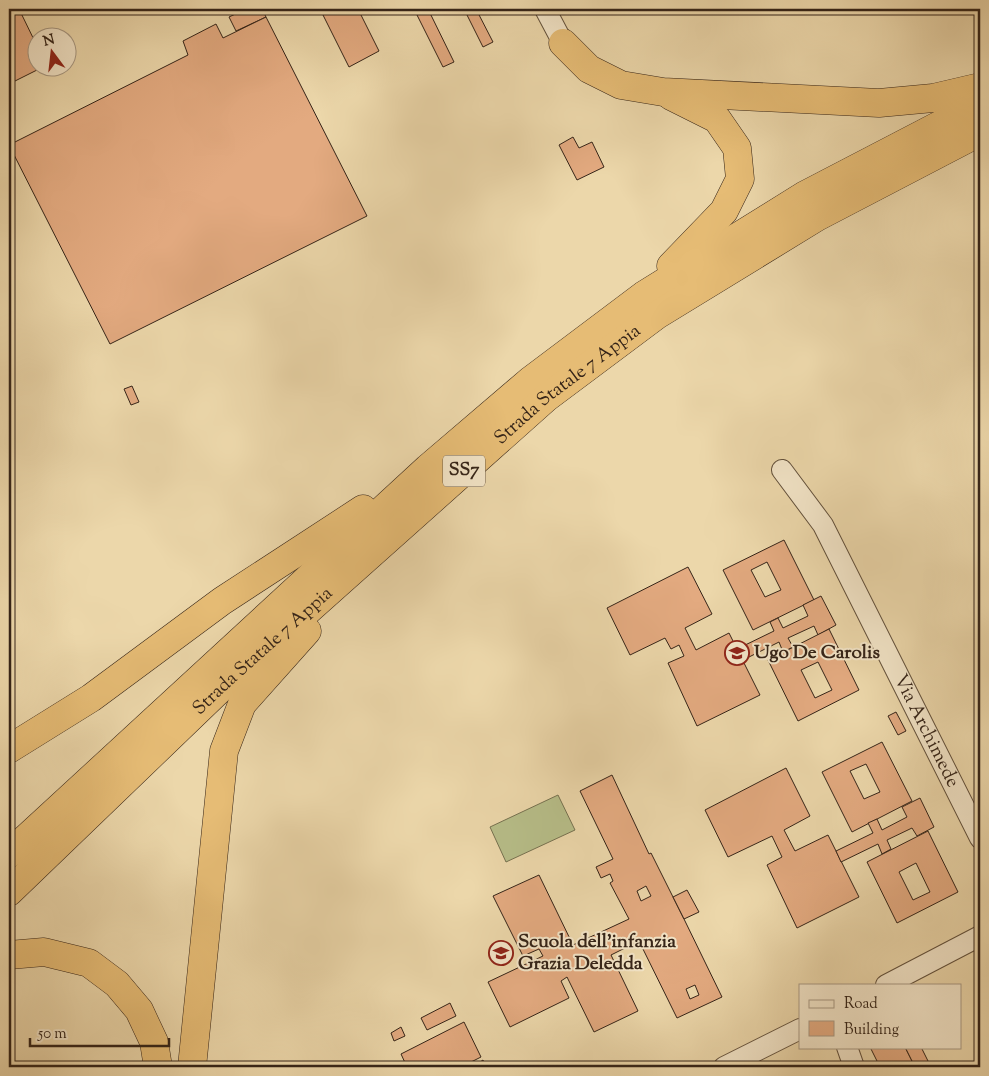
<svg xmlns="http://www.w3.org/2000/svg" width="989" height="1076" font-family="'Sorts Mill Goudy',serif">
<rect width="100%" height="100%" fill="#ecd7aa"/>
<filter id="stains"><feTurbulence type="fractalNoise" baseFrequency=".004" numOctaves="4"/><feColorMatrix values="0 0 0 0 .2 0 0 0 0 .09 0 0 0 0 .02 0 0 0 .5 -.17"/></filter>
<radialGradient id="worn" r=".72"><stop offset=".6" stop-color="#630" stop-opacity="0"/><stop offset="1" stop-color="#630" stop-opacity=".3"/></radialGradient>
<path fill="#b7be89" stroke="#767150" d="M 558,795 L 575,830 L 506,862 L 490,827 Z"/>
<g fill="#e3aa80" stroke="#352418" fill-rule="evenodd">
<path d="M 9,9 L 19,9 L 38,48 L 38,68 L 41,68 L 9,84 Z"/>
<path d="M 246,9 L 262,9 L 266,17 L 236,31 L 229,17 Z"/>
<path d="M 320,9 L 358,9 L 379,51 L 349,67 Z"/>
<path d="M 414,9 L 428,9 L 454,62 L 443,67 Z"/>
<path d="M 464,9 L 476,9 L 493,42 L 483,47 Z"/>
<path d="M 266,17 L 367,216 L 110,344 L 9,145 L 188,55 L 183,41 L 216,24 L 223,38 Z"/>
<path d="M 573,137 L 579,148 L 592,142 L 604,167 L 577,180 L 559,145 Z"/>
<path d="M 132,386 L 139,402 L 131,405 L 124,389 Z"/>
<path d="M 784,540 L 814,600 L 753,630 L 723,570 ZM 767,562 L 781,590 L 765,597 L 751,570 Z"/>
<path d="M 688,567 L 712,614 L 685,628 L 696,650 L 729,633 L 760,695 L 697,726 L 668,663 L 684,656 L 679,645 L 671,649 L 665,638 L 630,655 L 607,608 Z"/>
<path d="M 821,596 L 836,625 L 818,635 L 814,626 L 788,638 L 793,647 L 783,652 L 779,642 L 743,660 L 737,649 L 774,631 L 770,622 L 778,618 L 783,628 L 808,616 L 803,605 Z"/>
<path d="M 829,629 L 859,690 L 798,721 L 768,660 ZM 818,662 L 832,690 L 815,698 L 801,670 Z"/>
<path d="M 896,712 L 906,731 L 898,735 L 888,716 Z"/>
<path d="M 882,742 L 912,801 L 852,832 L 822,772 ZM 866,764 L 880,792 L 864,799 L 850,771 Z"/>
<path d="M 786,768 L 810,816 L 784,830 L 795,851 L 828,835 L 859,897 L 797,928 L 767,865 L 782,857 L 772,836 L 728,857 L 705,810 Z"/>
<path d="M 612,775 L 649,854 L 651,853 L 684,919 L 722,997 L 677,1018 L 639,941 L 611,955 L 638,1011 L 594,1032 L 567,977 L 561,981 L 569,998 L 510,1027 L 488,982 L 543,956 L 539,949 L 523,956 L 493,896 L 539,875 L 573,945 L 629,919 L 610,883 L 613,881 L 610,874 L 601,878 L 596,867 L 613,859 L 580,791 ZM 646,886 L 651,896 L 641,901 L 637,891 ZM 695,985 L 699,995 L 690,999 L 686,989 Z"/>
<path d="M 920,798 L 934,827 L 917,836 L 912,828 L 887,840 L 891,849 L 882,854 L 878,844 L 841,862 L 836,851 L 873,833 L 868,823 L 877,819 L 882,830 L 907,817 L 902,807 Z"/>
<path d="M 928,831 L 958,892 L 897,923 L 867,862 ZM 916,863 L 930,892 L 913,900 L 899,872 Z"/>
<path d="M 687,890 L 699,912 L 684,919 L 673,897 Z"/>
<path d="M 450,1003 L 456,1016 L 427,1030 L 421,1018 Z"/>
<path d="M 464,1022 L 481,1057 L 461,1067 L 407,1067 L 401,1054 Z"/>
<path d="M 401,1027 L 405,1036 L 394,1041 L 391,1033 Z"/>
<path d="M 870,1047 L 905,1047 L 915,1067 L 880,1067 Z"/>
<path d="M 905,1047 L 921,1047 L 931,1067 L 915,1067 Z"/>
<path d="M 483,1060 L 486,1067 L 479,1067 L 477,1064 Z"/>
</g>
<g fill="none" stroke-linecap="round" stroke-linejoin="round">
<defs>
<g id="street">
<path d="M 545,9 L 563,43"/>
<path id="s1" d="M 782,470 L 823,525 L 980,838"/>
<path d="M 886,985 L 980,936"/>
<path d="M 847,1047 L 854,1067"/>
<path d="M 724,1067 L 800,1029"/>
</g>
<g id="highway">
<path d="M 563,43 L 589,69 L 621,85 L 663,92 L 879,103 L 933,98 L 980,87"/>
<path d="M 671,266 L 724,211 L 740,179 L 737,148 L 717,119 L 671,96"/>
<path d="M 9,749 L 91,698 L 222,601 L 363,509"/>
<path d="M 9,854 L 428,468 L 531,380 L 644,295 L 805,195 L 980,104"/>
<path id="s2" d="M 9,892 L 222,687 L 546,398 L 657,315 L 817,217 L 980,132"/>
<path d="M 9,955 L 44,952 L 89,963 L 117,984 L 139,1010 L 154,1042 L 158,1067"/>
<path d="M 192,1067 L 224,751 L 242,704 L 307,631"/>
</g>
</defs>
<use href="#street" stroke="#63513c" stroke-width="22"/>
<use href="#highway" stroke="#352418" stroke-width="29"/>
<use href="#street" stroke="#f3e5c8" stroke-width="20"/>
<use href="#highway" stroke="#e6bc75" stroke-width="28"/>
</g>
<defs>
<symbol id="school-ring" viewBox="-11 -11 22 22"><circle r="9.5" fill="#f3e5c8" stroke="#8f2418" stroke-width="1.5"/><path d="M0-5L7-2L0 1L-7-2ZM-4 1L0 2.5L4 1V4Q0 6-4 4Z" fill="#8f2418"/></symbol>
</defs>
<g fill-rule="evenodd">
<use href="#school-ring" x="723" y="639" width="28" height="28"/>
<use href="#school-ring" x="487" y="939" width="28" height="28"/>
</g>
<g text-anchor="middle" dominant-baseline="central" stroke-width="4" stroke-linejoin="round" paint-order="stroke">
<rect fill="#f3e5c8" stroke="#6e5e4d" stroke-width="1" x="443" y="455.5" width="42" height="31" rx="4"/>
<g font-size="18" font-weight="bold" fill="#352418">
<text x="464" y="471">SS7</text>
</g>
<g font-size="19" fill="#352418" stroke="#f3e5c8">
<text stroke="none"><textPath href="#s2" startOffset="755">Strada Statale 7 Appia</textPath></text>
<text stroke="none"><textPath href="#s2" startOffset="350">Strada Statale 7 Appia</textPath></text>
<text stroke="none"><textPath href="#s1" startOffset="299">Via Archimede</textPath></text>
</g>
<g font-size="19" font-weight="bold" fill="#352418" stroke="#f3e5c8" text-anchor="start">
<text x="754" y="653">Ugo De Carolis</text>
<text x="518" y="942">Scuola dell'infanzia<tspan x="518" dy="22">Grazia Deledda</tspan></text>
</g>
</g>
<rect width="989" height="1076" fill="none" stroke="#ecd7aa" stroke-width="30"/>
<rect x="10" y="10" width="969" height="1056" fill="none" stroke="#352418" stroke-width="2.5"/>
<rect x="15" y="15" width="959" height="1046" fill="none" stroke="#352418"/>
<rect x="799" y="984" width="162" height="65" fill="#f3e5c8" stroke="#a79882"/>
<rect x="809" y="1000" width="25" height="8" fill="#f3e5c8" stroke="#a79882"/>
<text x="844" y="1008" font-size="15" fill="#352418">Road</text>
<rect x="809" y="1021" width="25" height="15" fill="#e3aa80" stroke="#a79882"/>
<text x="844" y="1034" font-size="15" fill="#352418">Building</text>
<g transform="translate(52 52) rotate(345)"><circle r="24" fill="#f3e5c8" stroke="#a79882"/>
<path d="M0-4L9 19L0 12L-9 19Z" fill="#8f2418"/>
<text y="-8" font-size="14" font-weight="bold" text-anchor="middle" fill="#352418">N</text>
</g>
<path d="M30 1038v8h139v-8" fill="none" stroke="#352418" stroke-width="2.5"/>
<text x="38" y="1038" font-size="15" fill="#352418" stroke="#f3e5c8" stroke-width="4" paint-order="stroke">50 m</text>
<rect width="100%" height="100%" filter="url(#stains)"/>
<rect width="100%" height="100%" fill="url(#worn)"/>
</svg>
